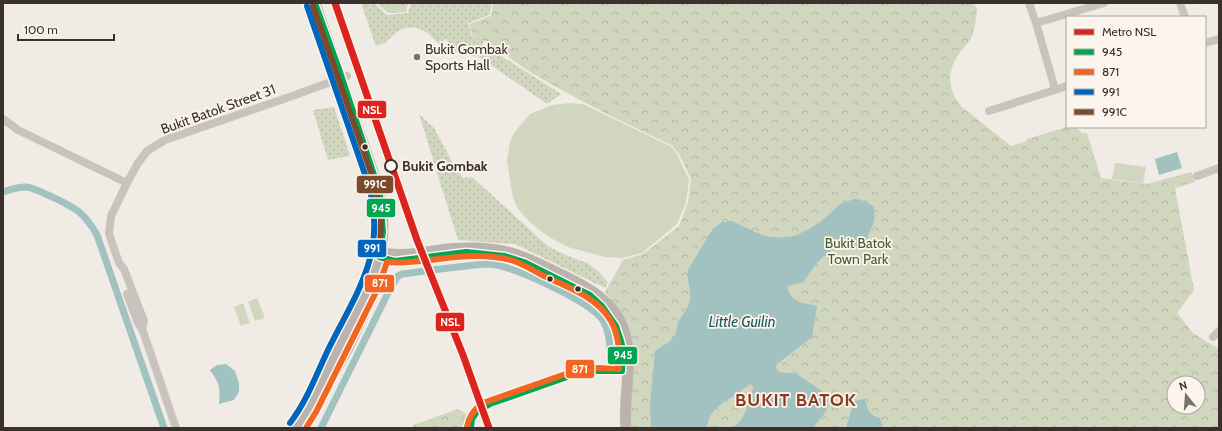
<svg xmlns="http://www.w3.org/2000/svg" width="1222" height="431" font-family="Cabin,sans-serif">
<defs>
<pattern id="grass-dots" width="8" height="8" patternUnits="userSpaceOnUse"><rect width="8" height="8" fill="#d1d6bf"/><path d="M2 2h.1M6 6h.1" fill="none" stroke="#b4b8a4" stroke-width="1.8" stroke-linecap="round"/></pattern>
<pattern id="forest-crowns" width="20" height="18" patternUnits="userSpaceOnUse"><rect width="20" height="18" fill="#d1d6bf"/><path d="M2 6a3 3 0 1 1 6 0M12 15a3 3 0 1 1 6 0" fill="none" stroke="#b4b8a4"/></pattern>
</defs>
<rect width="100%" height="100%" fill="#f0ebe5"/>
<g fill="url(#grass-dots)">
<path d="M 361,3 L 374,3 L 387,15 L 408,13 L 411,3 L 492,3 L 489,15 L 468,23 L 472,36 L 484,40 L 477,57 L 453,51 L 446,38 L 441,45 C 434,41 431,35 424,31 C 413,25 401,27 392,36 C 389,38 388,41 385,43 C 383,44 379,45 376,46 Z"/>
<path d="M 484,45 L 561,94 L 547,104 L 478,56 Z"/>
<path d="M 334,107 L 350,156 L 328,160 L 313,110 Z"/>
<path d="M 419,114 L 434,128 L 454,165 L 463,178 L 472,177 L 549,247 L 568,256 L 587,263 L 597,270 L 608,282 L 605,288 L 515,244 L 458,240 Z"/>
</g>
<g fill="url(#forest-crowns)" fill-rule="evenodd">
<path d="M 377,3 L 408,3 L 406,12 L 388,13 Z"/>
<path d="M 493,3 L 973,3 L 977,8 C 976,18 975,29 971,38 C 968,43 965,46 961,51 C 947,69 946,89 962,107 L 1011,146 L 1027,141 L 1027,139 L 1067,127 L 1075,127 L 1082,133 L 1087,133 L 1101,178 L 1147,184 L 1191,172 L 1195,182 L 1175,188 L 1194,290 L 1177,313 L 1193,333 L 1219,349 L 1219,428 L 631,428 L 619,310 L 605,292 L 623,260 L 643,254 L 660,241 L 679,226 L 688,203 L 691,179 L 680,156 L 673,146 C 625,123 577,100 532,73 C 512,61 495,44 473,36 L 469,24 L 491,16 ZM 1174,383 L 1198,383 L 1198,407 L 1174,407 Z"/>
<path d="M 458,409 L 468,415 L 465,428 L 414,428 L 413,425 Z"/>
</g>
<g fill="#d1d6bf">
<path d="M 569,103 L 583,104 L 672,147 L 678,156 L 689,180 L 686,203 L 677,224 L 642,253 L 622,258 L 605,257 L 568,247 L 547,236 L 531,223 L 518,209 L 513,198 L 507,161 L 510,142 L 514,133 L 530,114 L 552,105 Z"/>
<path d="M 1115,163 L 1146,167 L 1143,183 L 1112,179 Z"/>
<path d="M 257,298 L 265,318 L 255,321 L 248,302 Z"/>
<path d="M 243,303 L 250,323 L 241,326 L 234,307 Z"/>
</g>
<g fill="#a1c2c1">
<path d="M 1177,152 L 1182,168 L 1159,175 L 1155,159 Z"/>
<path d="M 854,199 C 862,199 866,202 874,207 C 875,213 875,223 871,229 C 870,231 869,233 868,235 C 865,241 867,245 859,247 C 852,248 841,247 834,249 C 822,254 810,271 804,282 L 790,285 L 787,287 C 792,304 802,302 817,306 L 812,337 L 777,364 L 776,368 C 780,376 789,371 796,374 C 801,376 806,381 812,384 C 837,400 830,409 812,428 L 734,428 L 741,420 L 746,411 L 748,401 L 753,389 L 753,386 L 750,384 C 745,387 742,391 737,394 C 723,403 709,409 707,428 L 651,428 L 650,403 L 655,351 C 661,347 669,343 673,338 C 677,334 676,328 678,323 C 682,314 690,308 690,298 C 691,288 686,279 688,270 L 710,233 L 717,226 L 722,222 L 732,221 L 764,236 L 783,238 L 797,235 L 809,229 L 822,221 L 840,204 Z"/>
<path d="M 226,364 L 235,371 L 239,383 L 239,392 L 234,400 L 219,404 C 221,387 219,383 210,370 L 217,365 Z"/>
<path d="M 865,399 C 868,410 868,415 880,418 L 883,428 L 846,428 L 854,401 Z"/>
</g>
<g fill="none" stroke-linecap="round" stroke-linejoin="round">
<g stroke="#a1c2c1" stroke-width="7">
<path d="M 3,192 C 11,189 19,187 27,187 C 34,188 41,192 48,195 C 73,207 83,210 97,235 L 164,428"/>
<path d="M 321,428 L 391,287 L 398,276 L 402,274 C 420,272 438,269 457,267 C 468,266 479,264 490,264 C 513,266 589,301 602,319 C 610,331 610,347 611,361"/>
</g>
<g stroke="#c9c3be" stroke-width="8">
<path d="M 1029,3 L 1036,23 L 1055,89"/>
<path d="M 1180,3 L 1185,17"/>
<path d="M 1036,23 L 1104,3"/>
<path d="M 1205,43 L 1219,39"/>
<path d="M 989,111 L 1067,86"/>
<path d="M 3,119 L 18,130 L 127,183"/>
<path d="M 1197,176 L 1219,168"/>
<path d="M 127,294 L 138,323 L 142,329 L 144,334 L 176,428"/>
<path d="M 142,329 L 144,321 L 124,269 L 119,263 L 109,234 L 111,216 L 127,183 L 138,163 L 147,151 L 165,140 L 295,95 L 347,76"/>
<path d="M 1213,337 L 1219,331"/>
<path d="M 471,428 C 471,413 478,410 490,404 L 570,376 L 588,371 L 627,371"/>
</g>
<g stroke="#bab3ae" stroke-width="11">
<path d="M 381,253 C 406,257 422,252 447,249 C 457,248 467,248 477,248 C 510,249 530,259 558,273 C 586,286 616,301 625,334 C 633,364 623,397 626,428"/>
<path d="M 337,368 L 348,348 L 365,312"/>
<path d="M 296,428 C 314,407 324,378 336,353 C 352,321 371,289 380,254 C 385,234 383,204 377,184 L 315,3"/>
</g>
<defs>
<path id="bus-1" d="M 315,3 L 339,69 L 380,193 L 383,232 L 379,257 L 395,261 L 466,252 L 505,256 L 524,262 L 590,295 L 602,306 L 616,326 L 621,341 L 623,349 L 622,371 L 588,371 L 570,376 L 490,404 L 476,413 L 472,419 L 471,428"/>
<path id="bus-2" d="M 306,428 L 316,412 L 378,288 L 387,262 C 416,265 445,256 475,256 C 486,256 500,257 511,260 C 523,264 533,270 544,276 C 568,287 597,297 611,321 C 619,335 620,353 619,369 L 597,368 L 580,369 L 483,403 C 474,409 469,416 467,427"/>
<path id="bus-3" d="M 290,423 C 307,401 316,375 328,350 C 356,293 387,254 369,186 L 307,6"/>
<path id="bus-4" d="M 313,6 L 375,184 L 381,219 L 380,253"/>
</defs>
<use href="#bus-1" stroke="#fbf5ee" stroke-width="9"/>
<use href="#bus-2" stroke="#fbf5ee" stroke-width="9"/>
<use href="#bus-3" stroke="#fbf5ee" stroke-width="9"/>
<use href="#bus-4" stroke="#fbf5ee" stroke-width="9"/>
<use href="#bus-1" stroke="#00a651" stroke-width="6"/>
<use href="#bus-2" stroke="#f26522" stroke-width="6"/>
<use href="#bus-3" stroke="#0065bd" stroke-width="6"/>
<use href="#bus-4" stroke="#7a4b2a" stroke-width="6"/>
<defs>
<path id="metro-1" d="M 335,3 L 417,240 L 463,355 L 489,428"/>
</defs>
<use href="#metro-1" stroke="#fbf5ee" stroke-width="10"/>
<use href="#metro-1" stroke="#dc241f" stroke-width="7"/>
</g>
<circle fill="#7a716c" stroke="#fbf5ee" stroke-width="1.5" cx="417" cy="57" r="4"/>
<g fill="#3b302b" stroke="#fbf5ee" stroke-width="1.5">
<circle cx="365" cy="147" r="3.5"/>
<circle cx="550" cy="279" r="3.5"/>
<circle cx="578" cy="289" r="3.5"/>
</g>
<circle fill="#fbf5ee" stroke="#3b302b" stroke-width="2" cx="391" cy="166" r="6"/>
<g text-anchor="middle" dominant-baseline="central" stroke-width="3.5" stroke-linejoin="round" paint-order="stroke">
<g font-size="14" fill="#3b302b" stroke="#fbf5ee" text-anchor="start">
<text x="425" y="49">Bukit Gombak<tspan x="425" dy="16">Sports Hall</tspan></text>
</g>
<g font-size="14" fill="#3b302b" stroke="#fbf5ee">
<text transform="translate(218 109) rotate(-20)">Bukit Batok Street 31</text>
</g>
<g font-size="14" font-weight="bold" fill="#3b302b" stroke="#fbf5ee" text-anchor="start">
<text x="402" y="166">Bukit Gombak</text>
</g>
<g font-size="14" fill="#4a5a2e" stroke="#fbf5ee">
<text x="858" y="243">Bukit Batok<tspan x="858" dy="16">Town Park</tspan></text>
</g>
<g font-size="15" font-style="italic" fill="#1f5a5e" stroke="#fbf5ee">
<text x="742" y="322">Little Guilin</text>
</g>
<g font-size="18" font-weight="bold" letter-spacing="1" fill="#8c3b22" stroke="#fbf5ee">
<text x="796" y="400">BUKIT BATOK</text>
</g>
</g>
<g stroke="#fbf5ee" stroke-width="1.5">
<rect x="357" y="100" width="30" height="19" rx="4" fill="#dc241f"/>
<rect x="356" y="175" width="38" height="19" rx="4" fill="#7a4b2a"/>
<rect x="366" y="198" width="30" height="20" rx="4" fill="#00a651"/>
<rect x="357" y="239" width="30" height="19" rx="4" fill="#0065bd"/>
<rect x="364" y="274" width="31" height="19" rx="4" fill="#f26522"/>
<rect x="435" y="312" width="30" height="20" rx="4" fill="#dc241f"/>
<rect x="607" y="346" width="31" height="19" rx="4" fill="#00a651"/>
<rect x="565" y="359" width="30" height="20" rx="4" fill="#f26522"/>
</g>
<g font-size="11" text-anchor="middle" font-weight="bold" fill="#fff">
<text x="372" y="114">NSL</text>
<text x="375" y="188">991C</text>
<text x="381" y="212">945</text>
<text x="372" y="252">991</text>
<text x="380" y="287">871</text>
<text x="450" y="326">NSL</text>
<text x="623" y="359">945</text>
<text x="580" y="373">871</text>
</g>
<rect width="1222" height="431" fill="none" stroke="#3b302b" stroke-width="8"/>
<rect x="1066" y="16" width="140" height="112" fill="#fbf5ee" stroke="#aea6a0"/>
<rect x="1074" y="29" width="20" height="6" fill="#dc241f" stroke="#aea6a0"/>
<text x="1102" y="36" font-size="12" fill="#3b302b">Metro NSL</text>
<rect x="1074" y="49" width="20" height="6" fill="#00a651" stroke="#aea6a0"/>
<text x="1102" y="56" font-size="12" fill="#3b302b">945</text>
<rect x="1074" y="69" width="20" height="6" fill="#f26522" stroke="#aea6a0"/>
<text x="1102" y="76" font-size="12" fill="#3b302b">871</text>
<rect x="1074" y="89" width="20" height="6" fill="#0065bd" stroke="#aea6a0"/>
<text x="1102" y="96" font-size="12" fill="#3b302b">991</text>
<rect x="1074" y="109" width="20" height="6" fill="#7a4b2a" stroke="#aea6a0"/>
<text x="1102" y="116" font-size="12" fill="#3b302b">991C</text>
<g transform="translate(1186 395) rotate(343)"><circle r="19" fill="#fbf5ee" stroke="#aea6a0"/>
<path d="M0-3L7 15L0 10L-7 15Z" fill="#7a716c"/>
<text y="-6" font-size="11" font-weight="bold" text-anchor="middle" fill="#3b302b">N</text>
</g>
<path d="M18 34v6h96v-6" fill="none" stroke="#3b302b" stroke-width="2"/>
<text x="24" y="34" font-size="12" fill="#3b302b" stroke="#fbf5ee" stroke-width="3" paint-order="stroke">100 m</text>
</svg>
